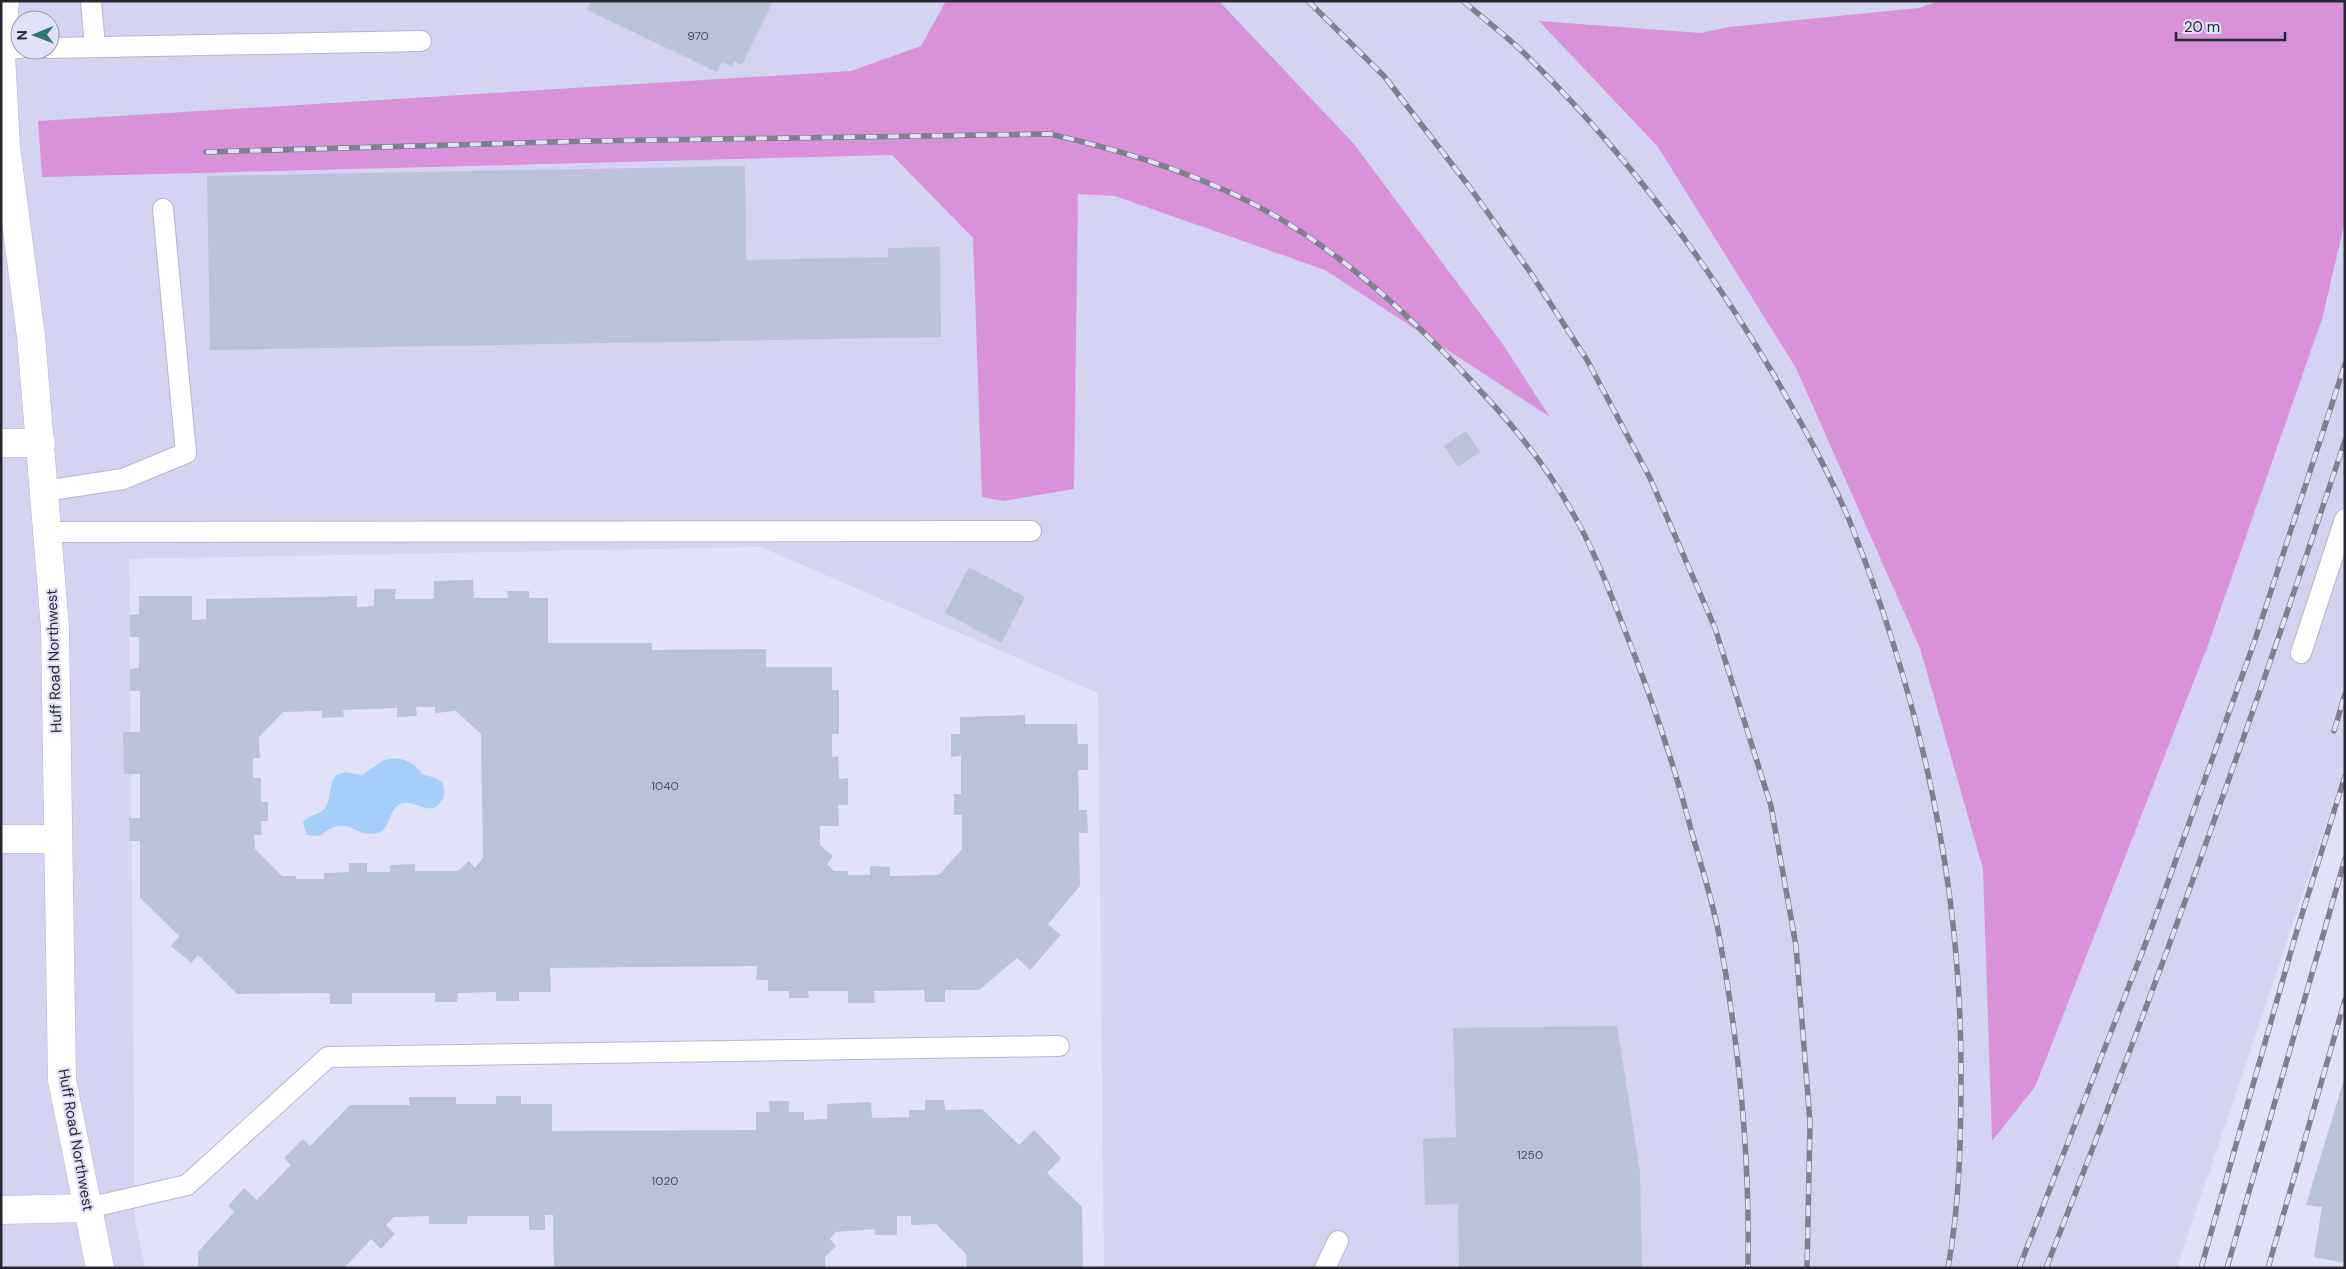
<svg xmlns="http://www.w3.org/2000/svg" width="2346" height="1269" font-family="'DM Sans',sans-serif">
<rect width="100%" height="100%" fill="#e2e1fa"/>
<path fill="#d4d3f2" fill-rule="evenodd" d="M 1,1 L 2345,1 L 2345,768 L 2177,1268 L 1104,1268 L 1098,693 L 761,547 L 129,559 L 135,1220 L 145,1268 L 1,1268 ZM 20,20 L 50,20 L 50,50 L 20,50 Z"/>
<g fill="#d992da">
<path d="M 946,1 L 1219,1 L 1354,144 L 1502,343 L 1550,417 L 1325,270 L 1115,196 L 1078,194 L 1074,489 L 1003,501 L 982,497 L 973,238 L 892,155 L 42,177 L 38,121 L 851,71 L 921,46 Z"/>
<path d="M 1939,1 L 2345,1 L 2345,221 L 2322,319 L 2208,645 L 2035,1087 L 1992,1141 L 1983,869 L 1920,648 L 1796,368 L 1658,147 L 1539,21 L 1701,33 L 1729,27 L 1919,8 Z"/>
</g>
<path fill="#a4cffb" d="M 397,758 C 408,761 416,764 422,774 C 432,778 443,776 444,790 C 445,795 444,798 441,801 C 431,818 417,800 403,803 C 387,807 392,830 377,833 C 353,839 349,812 320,836 L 307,835 L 303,823 C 308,814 319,816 325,808 C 332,798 328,785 336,775 L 345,772 L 362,775 L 384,760 Z"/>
<g fill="#b9c2d8" fill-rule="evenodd">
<path d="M 591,1 L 773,1 L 742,65 L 734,61 L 732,67 L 722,62 L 717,72 L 587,10 Z"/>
<path d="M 745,166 L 746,260 L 888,257 L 888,248 L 940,247 L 941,337 L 210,350 L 207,176 Z"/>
<path d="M 1466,431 L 1480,452 L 1458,467 L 1444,446 Z"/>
<path d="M 969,567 L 1025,597 L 1001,643 L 945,613 Z"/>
<path d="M 473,580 L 474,598 L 508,598 L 507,591 L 529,591 L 529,598 L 548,598 L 548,643 L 652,643 L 652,650 L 766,649 L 766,667 L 832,667 L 832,690 L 839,690 L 839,734 L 832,734 L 832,757 L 838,756 L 839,779 L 848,778 L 848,805 L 838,805 L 839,826 L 820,826 L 820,845 L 833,856 L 827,864 L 834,871 L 848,871 L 848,875 L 870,875 L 870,866 L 890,867 L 890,876 L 939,875 L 962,849 L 962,815 L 954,815 L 954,794 L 961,794 L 961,756 L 951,757 L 951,734 L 960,734 L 960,717 L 1025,715 L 1025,724 L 1077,724 L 1078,744 L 1088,744 L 1088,770 L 1078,770 L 1079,810 L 1087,810 L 1088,833 L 1079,833 L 1080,886 L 1048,924 L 1061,935 L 1030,970 L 1017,958 L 979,990 L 945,990 L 945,1002 L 925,1002 L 924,990 L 874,991 L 875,1003 L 848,1003 L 848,991 L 808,991 L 809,998 L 789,998 L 789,991 L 768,991 L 768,980 L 756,980 L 757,966 L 550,968 L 551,992 L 519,992 L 519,1001 L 496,1001 L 496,992 L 458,993 L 457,1002 L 435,1002 L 435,993 L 352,993 L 352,1004 L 330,1004 L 330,993 L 237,994 L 198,955 L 191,963 L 171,946 L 179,936 L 140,898 L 140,841 L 130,841 L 129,818 L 140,818 L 140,774 L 124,774 L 123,732 L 140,732 L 140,691 L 130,691 L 130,669 L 139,668 L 139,637 L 130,637 L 130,615 L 139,614 L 139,596 L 192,596 L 192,620 L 206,619 L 206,599 L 357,596 L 357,607 L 374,606 L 374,589 L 396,589 L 395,599 L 434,599 L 434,581 ZM 416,707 L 435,707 L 435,713 L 456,711 L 481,734 L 483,858 L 475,868 L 469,861 L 458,871 L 415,871 L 415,864 L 390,865 L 390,872 L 367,872 L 367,863 L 349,863 L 349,872 L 324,873 L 324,879 L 296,879 L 296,876 L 282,876 L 255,849 L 254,835 L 262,835 L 261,821 L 268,821 L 268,802 L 261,802 L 261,778 L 253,778 L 253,758 L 260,758 L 259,737 L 283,712 L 322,711 L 322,718 L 344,717 L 343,710 L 397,708 L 397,717 L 417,716 Z"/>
<path d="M 1617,1026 L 1640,1171 L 1642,1268 L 1459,1268 L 1458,1204 L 1425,1205 L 1423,1139 L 1456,1137 L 1453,1028 Z"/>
<path d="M 2345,1076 L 2345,1263 L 2314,1257 L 2322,1207 L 2306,1205 Z"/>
<path d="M 496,1096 L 521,1096 L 521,1104 L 552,1104 L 552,1131 L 756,1130 L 756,1112 L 770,1112 L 769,1101 L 789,1101 L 789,1112 L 804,1112 L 804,1120 L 827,1119 L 827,1104 L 871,1102 L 872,1118 L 909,1117 L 909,1110 L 925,1110 L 925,1100 L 944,1100 L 945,1110 L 982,1109 L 1019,1145 L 1034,1130 L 1061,1158 L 1047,1173 L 1082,1207 L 1083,1268 L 967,1268 L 966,1254 L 936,1224 L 911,1225 L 911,1216 L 897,1216 L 897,1235 L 875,1235 L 875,1229 L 836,1232 L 830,1239 L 836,1246 L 825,1257 L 825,1268 L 554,1268 L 553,1215 L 545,1215 L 545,1230 L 529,1230 L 529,1216 L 468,1216 L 467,1224 L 429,1224 L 429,1216 L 394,1217 L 386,1225 L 395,1234 L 381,1249 L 371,1239 L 344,1268 L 198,1268 L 198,1252 L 234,1212 L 228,1206 L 244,1188 L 257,1200 L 291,1165 L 284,1158 L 303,1139 L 310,1146 L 350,1105 L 410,1105 L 409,1097 L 456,1097 L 456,1104 L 496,1104 Z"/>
</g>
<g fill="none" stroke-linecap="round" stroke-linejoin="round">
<defs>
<g id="service">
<path d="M 91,1 L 95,47"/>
<path d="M 50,48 L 421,41"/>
<path d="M 1,49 L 20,48"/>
<path d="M 44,491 L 123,479 L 186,453 L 163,209"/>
<path d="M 47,532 L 1031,531"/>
<path d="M 2301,653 L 2345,519"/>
<path d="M 88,1208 L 187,1185 L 328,1057 L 1059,1046"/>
<path d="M 1325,1268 L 1338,1241"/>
</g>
<g id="minor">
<path d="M 1,46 L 5,1"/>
<path d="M 1,54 L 6,147 L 31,336 L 55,628 L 62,1080 L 100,1268"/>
<path d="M 1,443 L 41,443"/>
<path d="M 1,839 L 58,839"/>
<path d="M 1,1210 L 88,1208"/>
</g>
</defs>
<use href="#service" stroke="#b6b5cd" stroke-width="22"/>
<use href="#minor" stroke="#b6b5cd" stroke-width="29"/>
<use href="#service" stroke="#fff" stroke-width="20"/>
<use href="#minor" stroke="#fff" stroke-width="28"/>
<defs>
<g id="rail">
<path d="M 1308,1 L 1384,76 L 1471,189 L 1530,272 L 1587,360 L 1650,478 L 1715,628 L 1771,806 L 1796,946 L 1810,1122 L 1807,1268"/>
<path d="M 1463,1 C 1485,20 1508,37 1528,57 C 1625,152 1706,260 1775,377 C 1802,424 1829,472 1850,522 C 1920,698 1961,880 1961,1069 C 1961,1135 1960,1203 1948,1268"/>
<path d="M 206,152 L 590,141 L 1050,134 C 1130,152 1216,179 1287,223 C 1351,262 1407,314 1459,368 C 1501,412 1541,456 1571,510 C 1592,546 1607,584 1622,623 C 1648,688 1671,754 1689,822 C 1699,860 1712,897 1719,935 C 1739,1044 1750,1156 1748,1268"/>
<path d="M 2334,731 L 2345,694"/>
<path d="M 2019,1268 L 2150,932 L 2255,640 L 2345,364"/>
<path d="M 2046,1268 C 2154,995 2253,718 2345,440"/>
<path d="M 2201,1268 L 2295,937 L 2345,776"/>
<path d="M 2227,1268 L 2345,859"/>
<path d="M 2268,1268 L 2345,1000"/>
</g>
</defs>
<use href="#rail" stroke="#7f7f8f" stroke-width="5.5"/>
<use href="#rail" stroke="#e2e1fa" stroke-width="4" stroke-dasharray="11" stroke-linecap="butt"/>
</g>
<g text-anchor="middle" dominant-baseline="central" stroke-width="4.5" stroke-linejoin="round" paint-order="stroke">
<g font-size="12" fill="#4c4e5a">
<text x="698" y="36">970</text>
<text x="665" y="786">1040</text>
<text x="1530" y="1155">1250</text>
<text x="665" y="1181">1020</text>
</g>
<g font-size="15" fill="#272730" stroke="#e2e1fa">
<text transform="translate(54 661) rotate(-92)">Huff Road Northwest</text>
<text transform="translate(76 1140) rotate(80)">Huff Road Northwest</text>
</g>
</g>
<rect width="2346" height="1269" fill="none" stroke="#272730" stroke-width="5"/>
<g transform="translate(35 35) rotate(269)"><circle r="24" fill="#e2e1fa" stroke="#9797a9"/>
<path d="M0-4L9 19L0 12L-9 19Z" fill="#2e7774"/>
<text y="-8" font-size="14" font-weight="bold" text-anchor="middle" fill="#272730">N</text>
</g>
<path d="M2176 32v8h109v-8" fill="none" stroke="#272730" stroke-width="2.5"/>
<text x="2184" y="32" font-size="15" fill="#272730" stroke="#e2e1fa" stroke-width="4" paint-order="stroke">20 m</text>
</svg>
